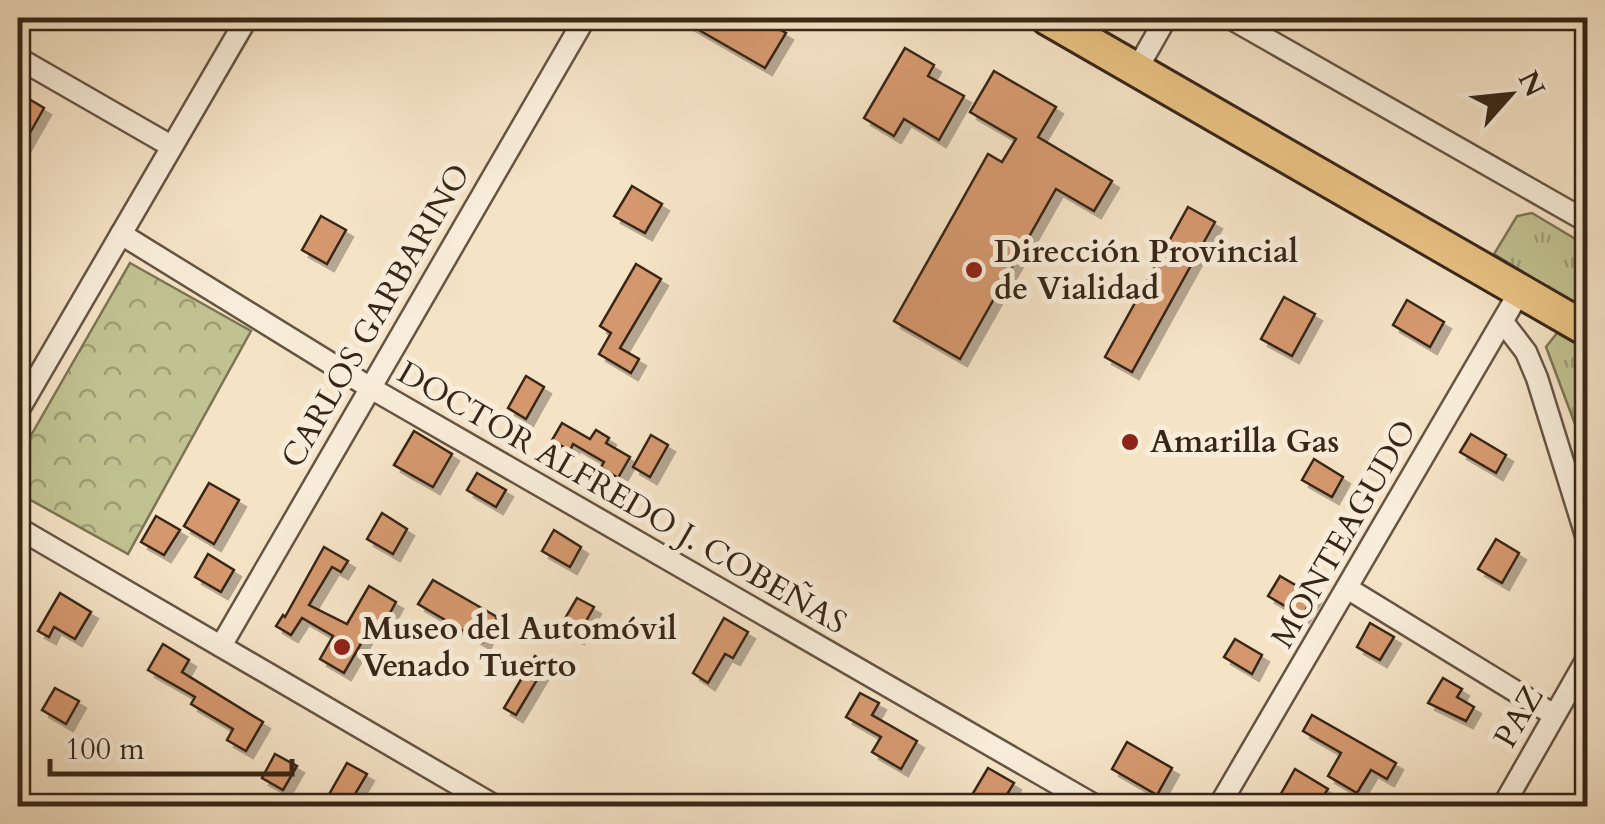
<svg xmlns="http://www.w3.org/2000/svg" width="1605" height="824" font-family="Cardo,serif">
<defs>
<pattern id="grass-tufts" width="24" height="20" patternUnits="userSpaceOnUse" patternTransform="scale(2.5)"><rect width="24" height="20" fill="#c1c291"/><path d="M3 7l-1-3M5 7V3M7 7l1-3M15 17l-1-3M17 17v-4M19 17l1-3" fill="none" stroke="#9e9d75"/></pattern>
<pattern id="park-crowns" width="20" height="18" patternUnits="userSpaceOnUse" patternTransform="scale(2.5)"><rect width="20" height="18" fill="#c1c291"/><path d="M2 6a3 3 0 1 1 6 0M12 15a3 3 0 1 1 6 0" fill="none" stroke="#9e9d75"/></pattern>
<filter id="shadow"><feDropShadow dx="7" dy="7" stdDeviation="0" flood-color="#0004"/></filter>
</defs>
<rect width="100%" height="100%" fill="#f5e3c6"/>
<filter id="stains"><feTurbulence type="fractalNoise" baseFrequency=".002" numOctaves="4"/><feColorMatrix values="0 0 0 0 .2 0 0 0 0 .09 0 0 0 0 .02 0 0 0 .5 -.17"/></filter>
<radialGradient id="worn" r=".72"><stop offset=".6" stop-color="#630" stop-opacity="0"/><stop offset="1" stop-color="#630" stop-opacity=".3"/></radialGradient>
<g fill="url(#grass-tufts)" stroke="#7c7454" stroke-width="2.5">
<path d="M 1532,213 L 1587,246 L 1587,312 L 1494,254 L 1517,216 Z"/>
<path d="M 1557,333 L 1587,350 L 1587,456 L 1546,347 Z"/>
</g>
<path fill="url(#park-crowns)" stroke="#7c7454" stroke-width="2.5" d="M 130,263 L 251,331 L 128,554 L 18,493 L 18,458 Z"/>
<g fill="#d5986e" stroke="#372617" stroke-width="2.5" filter="url(#shadow)">
<path d="M 678,18 L 759,18 L 786,33 L 765,68 Z"/>
<path d="M 905,48 L 934,65 L 928,76 L 964,96 L 939,140 L 904,119 L 894,136 L 864,118 Z"/>
<path d="M 994,71 L 1056,107 L 1038,137 L 1112,181 L 1094,211 L 1056,189 L 960,359 L 894,321 L 988,154 L 1002,162 L 1016,139 L 970,112 Z"/>
<path d="M 24,96 L 44,108 L 18,154 L 18,107 Z"/>
<path d="M 632,186 L 662,204 L 645,233 L 614,216 Z"/>
<path d="M 1188,207 L 1215,222 L 1132,372 L 1105,357 Z"/>
<path d="M 321,216 L 346,230 L 327,264 L 302,250 Z"/>
<path d="M 636,264 L 661,279 L 620,348 L 639,359 L 631,373 L 599,354 L 611,333 L 600,326 Z"/>
<path d="M 1284,297 L 1315,314 L 1292,356 L 1261,339 Z"/>
<path d="M 1407,300 L 1444,322 L 1430,347 L 1393,325 Z"/>
<path d="M 526,376 L 544,387 L 526,419 L 508,408 Z"/>
<path d="M 562,423 L 590,439 L 596,430 L 609,438 L 606,443 L 630,457 L 618,478 L 601,467 L 604,462 L 573,444 L 570,451 L 552,440 Z"/>
<path d="M 414,431 L 452,454 L 433,487 L 394,465 Z"/>
<path d="M 1471,434 L 1506,455 L 1496,473 L 1460,452 Z"/>
<path d="M 651,435 L 668,445 L 650,477 L 633,467 Z"/>
<path d="M 1314,459 L 1343,477 L 1332,497 L 1302,480 Z"/>
<path d="M 477,473 L 506,490 L 496,507 L 467,490 Z"/>
<path d="M 209,483 L 239,500 L 214,544 L 184,526 Z"/>
<path d="M 382,513 L 407,529 L 393,554 L 367,539 Z"/>
<path d="M 156,516 L 180,530 L 164,555 L 141,542 Z"/>
<path d="M 554,530 L 581,547 L 570,567 L 542,551 Z"/>
<path d="M 1496,539 L 1519,553 L 1502,583 L 1478,569 Z"/>
<path d="M 324,547 L 348,561 L 341,572 L 332,567 L 309,605 L 347,624 L 369,586 L 396,602 L 379,633 L 370,628 L 344,673 L 320,659 L 333,636 L 302,618 L 291,635 L 276,626 L 283,615 L 285,617 Z"/>
<path d="M 208,554 L 234,570 L 221,592 L 195,577 Z"/>
<path d="M 1280,576 L 1314,596 L 1302,616 L 1268,596 Z"/>
<path d="M 433,580 L 497,617 L 483,642 L 418,604 Z"/>
<path d="M 60,593 L 91,612 L 75,639 L 54,627 L 49,637 L 38,631 Z"/>
<path d="M 577,598 L 594,607 L 577,637 L 560,627 Z"/>
<path d="M 724,618 L 748,632 L 733,658 L 725,654 L 708,683 L 693,673 Z"/>
<path d="M 1370,623 L 1394,637 L 1380,660 L 1357,647 Z"/>
<path d="M 1235,639 L 1262,655 L 1252,674 L 1224,657 Z"/>
<path d="M 163,644 L 189,660 L 182,672 L 263,722 L 246,751 L 227,740 L 233,729 L 191,704 L 195,697 L 148,670 Z"/>
<path d="M 535,656 L 547,663 L 516,715 L 504,708 Z"/>
<path d="M 1443,678 L 1462,689 L 1457,697 L 1474,707 L 1466,721 L 1428,703 Z"/>
<path d="M 55,688 L 79,701 L 66,724 L 42,710 Z"/>
<path d="M 860,693 L 879,703 L 872,715 L 917,741 L 901,769 L 872,752 L 881,737 L 846,717 Z"/>
<path d="M 1312,715 L 1396,763 L 1387,779 L 1371,770 L 1357,793 L 1328,776 L 1341,753 L 1303,731 Z"/>
<path d="M 1127,742 L 1172,768 L 1157,795 L 1112,769 Z"/>
<path d="M 275,754 L 297,766 L 283,790 L 262,778 Z"/>
<path d="M 347,763 L 367,774 L 348,806 L 342,806 L 327,798 Z"/>
<path d="M 988,768 L 1014,783 L 1000,806 L 981,806 L 969,800 Z"/>
<path d="M 1295,769 L 1328,789 L 1317,806 L 1274,806 Z"/>
</g>
<g fill="none" stroke-linecap="round" stroke-linejoin="round">
<defs>
<g id="minor">
<path d="M 1230,18 L 1588,222"/>
<path d="M 18,58 L 171,146"/>
<path d="M 1137,69 L 1166,18"/>
<path d="M 121,234 L 369,387 L 1096,806"/>
<path d="M 1503,322 L 1526,352 L 1537,378 L 1588,542"/>
<path d="M 18,411 L 247,18"/>
<path d="M 18,528 L 495,806"/>
<path d="M 1347,588 L 1554,715"/>
<path d="M 221,646 L 585,18"/>
<path d="M 1219,806 L 1520,291"/>
<path d="M 1503,806 L 1588,657"/>
</g>
<path id="trunk" d="M 1047,18 L 1588,330"/>
</defs>
<use href="#minor" stroke="#665543" stroke-width="25"/>
<use href="#trunk" stroke="#372617" stroke-width="38"/>
<use href="#minor" stroke="#f8edda" stroke-width="20"/>
<use href="#trunk" stroke="#eac283" stroke-width="32"/>
</g>
<g fill="#8f2418" stroke="#f8edda" stroke-width="4">
<circle cx="974" cy="270" r="10"/>
<circle cx="1130" cy="442" r="10"/>
<circle cx="342" cy="647" r="10"/>
</g>
<g text-anchor="middle" dominant-baseline="central" stroke-width="10" stroke-linejoin="round" paint-order="stroke">
<g font-size="32" font-weight="bold" fill="#372617" stroke="#f8edda" text-anchor="start">
<text x="994" y="252">Dirección Provincial<tspan x="994" dy="37">de Vialidad</tspan></text>
<text x="1150" y="442">Amarilla Gas</text>
<text x="362" y="629">Museo del Automóvil<tspan x="362" dy="37">Venado Tuerto</tspan></text>
</g>
<g font-size="32" fill="#372617" stroke="#f8edda">
<text transform="translate(376 316) rotate(-60)">CARLOS GARBARINO</text>
<text transform="translate(622 498) rotate(30)">DOCTOR ALFREDO J. COBEÑAS</text>
<text transform="translate(1344 534) rotate(-60)">MONTEAGUDO</text>
<text transform="translate(1519 717) rotate(-60)">PAZ</text>
</g>
</g>
<rect width="1605" height="824" fill="none" stroke="#f5e3c6" stroke-width="60"/>
<rect x="20" y="20" width="1565" height="784" fill="none" stroke="#372617" stroke-width="5"/>
<rect x="30" y="30" width="1545" height="764" fill="none" stroke="#372617" stroke-width="2.5"/>
<g transform="translate(1510 95) rotate(63)" stroke="#f8edda" stroke-width="8" paint-order="stroke">
<path d="M0-8L18 38L0 25L-18 38Z" fill="#372617"/>
<text y="-15" font-size="28" font-weight="bold" text-anchor="middle" fill="#372617">N</text>
</g>
<path d="M50 759v15h242v-15" fill="none" stroke="#372617" stroke-width="5"/>
<text x="65" y="759" font-size="30" fill="#372617" stroke="#f8edda" stroke-width="8" paint-order="stroke">100 m</text>
<rect width="100%" height="100%" filter="url(#stains)"/>
<rect width="100%" height="100%" fill="url(#worn)"/>
</svg>
